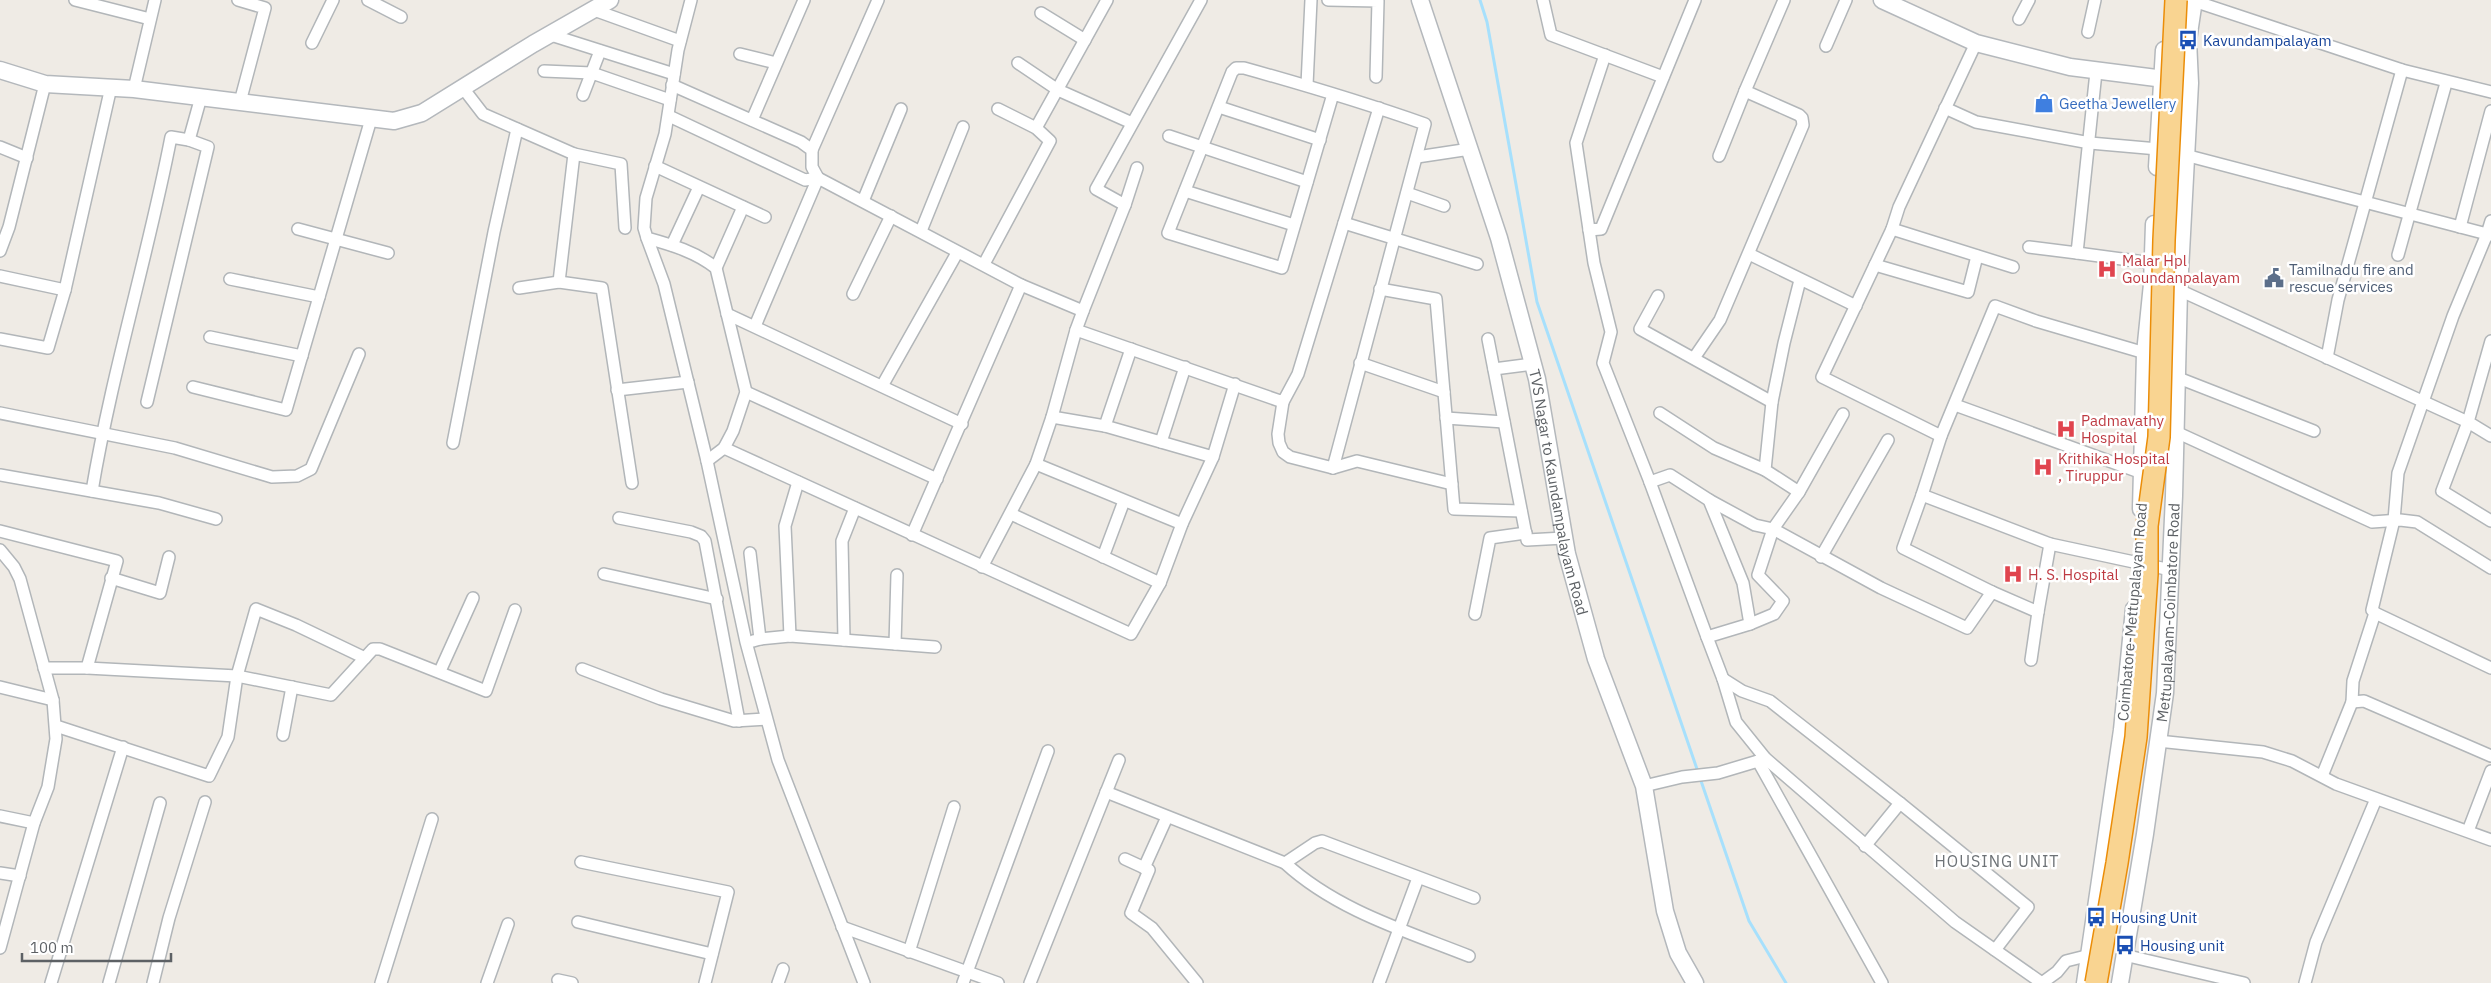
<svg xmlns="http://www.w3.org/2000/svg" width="2491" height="983" font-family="'IBM Plex Sans',sans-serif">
<rect width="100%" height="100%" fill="#efebe5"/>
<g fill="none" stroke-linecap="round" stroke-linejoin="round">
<g stroke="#a7e0fc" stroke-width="3">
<path d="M 1480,0 L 1487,22 L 1537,302 L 1698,772"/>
<path d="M 1700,778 L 1749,921 L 1786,983"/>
</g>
<defs>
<g id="street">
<path d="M 75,0 L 150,19"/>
<path d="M 238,0 L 265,8 L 240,102"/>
<path d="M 368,0 L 401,17"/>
<path d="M 691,0 L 678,50 L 665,134 L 646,198 L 644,228 L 647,238 C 672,245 696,252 716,268 L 746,392 L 733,431 L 724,448 L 707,461"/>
<path d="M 1328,0 L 1378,1 L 1376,77"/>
<path d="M 1543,0 L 1551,35 L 1663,77"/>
<path d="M 2194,1 L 2402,70 L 2491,92"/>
<path d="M 594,10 L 680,41"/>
<path d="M 1041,13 L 1085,40"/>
<path d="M 2019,19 L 2029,0"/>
<path d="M 2088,32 L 2095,0"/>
<path d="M 551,35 L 674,74"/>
<path d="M 312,43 L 333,0"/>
<path d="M 1826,46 L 1846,0"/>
<path d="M 740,54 L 776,63"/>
<path d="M 1605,55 L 1576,143 L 1594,263 L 1611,332 L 1603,363 L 1650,482 L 1670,475 L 1709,500 L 1743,583 L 1750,624 L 1707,637 L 1723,679 L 1736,722 L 1765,758 L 1955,922 L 2042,983 L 2057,972 L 2066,961 L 2090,955"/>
<path d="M 1018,63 L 1058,90 L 1132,123"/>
<path d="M 544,71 L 592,73 L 670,100"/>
<path d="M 672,85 L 801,142 L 812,150 L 812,167 L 818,178 L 755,326"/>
<path d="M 1307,85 L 1311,0"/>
<path d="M 463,88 L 483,114 L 574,154 L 621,164 L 625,228"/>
<path d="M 134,89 L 155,0"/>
<path d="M 583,95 L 600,51"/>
<path d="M 1219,107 L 1320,140"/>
<path d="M 1945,108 L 1976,122 L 2090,143 L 2158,149"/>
<path d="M 669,116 L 805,180 L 818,178 L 1021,285 L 1083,311 L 1076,330 L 1283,402 L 1298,374 L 1379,108"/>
<path d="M 752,120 L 804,0"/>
<path d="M 1036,128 L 1107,0"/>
<path d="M 1169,136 L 1307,182"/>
<path d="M 0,147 L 27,158"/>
<path d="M 812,150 L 878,0"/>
<path d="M 574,154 L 559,282 L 602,288 L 632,483"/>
<path d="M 2185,155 L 2487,234 L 2491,221"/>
<path d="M 1719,156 L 1745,91"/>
<path d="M 1417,157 L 1470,149"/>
<path d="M 655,166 L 765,217"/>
<path d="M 1185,191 L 1294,225"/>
<path d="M 1407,193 L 1444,206"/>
<path d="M 863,201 L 901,109"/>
<path d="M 1125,205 L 1096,189 L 1201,0"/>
<path d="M 1344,223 L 1477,264"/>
<path d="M 2460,227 L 2491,111"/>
<path d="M 298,229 L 388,253"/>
<path d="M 1892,229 L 2013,267"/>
<path d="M 1589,230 L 1601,229 L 1695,0"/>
<path d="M 921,231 L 963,127"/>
<path d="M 2491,235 L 2487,234 L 2453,316 L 2398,473 L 2394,520 L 2372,610 L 2375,613 L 2353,681 L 2352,702 L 2364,701 L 2491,756"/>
<path d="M 647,238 L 664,284 L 707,461 L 746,642 L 778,760 L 864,983"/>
<path d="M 672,245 L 699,187"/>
<path d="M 2029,247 L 2077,253 L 2096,72"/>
<path d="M 0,251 L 9,227 L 45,84"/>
<path d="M 2077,253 L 2152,263"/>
<path d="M 1749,254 L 1856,306"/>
<path d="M 2398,255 L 2446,83"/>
<path d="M 984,264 L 1050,141 L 1036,128 L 998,109"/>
<path d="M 1875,265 L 1968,292 L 1977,256"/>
<path d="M 716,268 L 743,207"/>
<path d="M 0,276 L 65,290"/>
<path d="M 230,279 L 319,297"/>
<path d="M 519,288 L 559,282"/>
<path d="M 1380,289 L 1436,299 L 1454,509 L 1521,511"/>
<path d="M 2179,290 L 2468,422 L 2442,491 L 2491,521"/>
<path d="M 853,294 L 891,216"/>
<path d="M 1658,296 L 1640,329 L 1772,402"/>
<path d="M 1083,311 L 1125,205 L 1137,168"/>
<path d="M 727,314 L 962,424"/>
<path d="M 210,337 L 302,356"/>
<path d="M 0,339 L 48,348 L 65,290 L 111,87"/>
<path d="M 1488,339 L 1527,540 L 1564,538"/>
<path d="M 2491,341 L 2468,422 L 2491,436"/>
<path d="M 1694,358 L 1720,320 L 1803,125 L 1802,118 L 1799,115 L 1745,91 L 1784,0"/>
<path d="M 2327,358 L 2338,300 L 2402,70"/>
<path d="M 1360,363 L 1444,392"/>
<path d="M 1494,369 L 1533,364"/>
<path d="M 2176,377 L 2314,431"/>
<path d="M 882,386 L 957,253"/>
<path d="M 193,387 L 286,410 L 371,119"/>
<path d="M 617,390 L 688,382"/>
<path d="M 746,392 L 937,479"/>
<path d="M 147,402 L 208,147 L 189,140"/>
<path d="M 1283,402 L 1278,434 L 1279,443 L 1283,452 L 1290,457 L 1333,468 L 1357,461 L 1452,484"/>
<path d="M 1955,405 L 2142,473"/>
<path d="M 0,413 L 175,448 L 272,477 L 297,476 L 311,469 L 359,354"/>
<path d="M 1660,413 L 1714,448 L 1765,470"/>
<path d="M 1052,417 L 1105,426 L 1213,457"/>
<path d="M 1446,418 L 1504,422"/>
<path d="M 1105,426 L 1131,349"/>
<path d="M 2176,432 L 2372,522 L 2400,520 L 2417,522 L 2491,568"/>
<path d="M 1941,436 L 1822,377 L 1892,229 L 1899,207 L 1976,43"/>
<path d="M 1161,442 L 1185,367"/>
<path d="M 453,443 L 494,232 L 517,129"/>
<path d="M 724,448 L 1131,634 L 1160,583 L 1182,524 L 1213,457 L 1235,384"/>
<path d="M 1036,464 L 1182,524"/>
<path d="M 1333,468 L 1425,124 C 1365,103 1305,85 1244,68 L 1236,68 L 1232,72 L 1168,233 L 1282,268 L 1333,94"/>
<path d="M 0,475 L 159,503 L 216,519"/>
<path d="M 1650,482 L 1707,637"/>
<path d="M 92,491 C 112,371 148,256 171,137 L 189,140 L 201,97"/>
<path d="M 1799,492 L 1843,414"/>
<path d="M 1922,495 L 1941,436 L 1995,306 L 2036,321 L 2145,353"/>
<path d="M 1709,500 L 1755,525 L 1773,529 L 1881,588 L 1967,628 L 1992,592 L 2038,612 L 2050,544"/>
<path d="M 1011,514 L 1160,583"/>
<path d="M 619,518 L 691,532 L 701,536 L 705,541 L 739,721"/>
<path d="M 0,531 L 117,561 L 87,668"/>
<path d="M 912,535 L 1021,285"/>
<path d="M 0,550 L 14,567 L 20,579 L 53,700 L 56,739 L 48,787 L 34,823 L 0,948"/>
<path d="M 750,553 L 760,639 L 753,641"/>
<path d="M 1103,557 L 1124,501"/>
<path d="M 1821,557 L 1888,440"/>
<path d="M 982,567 L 1036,464 L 1052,417 L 1076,330"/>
<path d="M 604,574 L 717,599"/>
<path d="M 111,578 L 160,593 L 169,557"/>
<path d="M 1992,592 L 1903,548 L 1922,495 L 2050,544 L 2171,570"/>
<path d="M 2375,613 L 2491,668"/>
<path d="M 1475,614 L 1490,538 L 1526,533"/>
<path d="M 1750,624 L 1774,614 L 1783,601 L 1758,575 L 1773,529 L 1799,492 L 1765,470 L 1772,402 L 1784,343 L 1800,280"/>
<path d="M 790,636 L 785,526 L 798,482"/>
<path d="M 760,639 L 790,636 L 935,647"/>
<path d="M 844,640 L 842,541 L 855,508"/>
<path d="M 895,644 L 897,575"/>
<path d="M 2031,660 L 2038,612"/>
<path d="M 44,668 L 87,668 L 237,676 L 331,695 L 373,649 L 380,649 L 486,691 L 515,610"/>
<path d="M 582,669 L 661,699 L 734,721 L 766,719"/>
<path d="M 440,671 L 473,598"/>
<path d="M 1723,679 L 1742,691 L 1770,701 L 1900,803 L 1865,846"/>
<path d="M 0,687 L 53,700"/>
<path d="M 56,726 L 209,776 L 228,737 L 237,676 L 256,609 L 296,625 L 365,658"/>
<path d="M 283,735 L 292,687"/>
<path d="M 2158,741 L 2263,752 L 2292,761 L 2336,784 L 2491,840"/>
<path d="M 1765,758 L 1758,761 L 1882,983"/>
<path d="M 2322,776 L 2352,702"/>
<path d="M 1644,786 L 1682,777 L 1718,773 L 1758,761"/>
<path d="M 1106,792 L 1285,863 C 1336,910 1406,931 1469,956"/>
<path d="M 1900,803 L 2028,907 L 1995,950"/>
<path d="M 0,816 L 34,823"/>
<path d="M 2468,831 L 2491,771"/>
<path d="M 1125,859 L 1149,870 L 1131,913 L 1152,928 L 1197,983"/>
<path d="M 581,862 L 728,892 L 705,983"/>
<path d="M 1285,863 L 1315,843 L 1322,841 L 1474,898"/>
<path d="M 1144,868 L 1167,817"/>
<path d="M 0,873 L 20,876"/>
<path d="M 578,922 L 712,954"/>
<path d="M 842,927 L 998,983"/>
<path d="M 909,952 L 954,807"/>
<path d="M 2124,955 L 2244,983"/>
<path d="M 558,980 L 572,983"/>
<path d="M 51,983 L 123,747"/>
<path d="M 109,983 L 160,803"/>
<path d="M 153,983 L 169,918 L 205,802"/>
<path d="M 381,983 L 432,819"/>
<path d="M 487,983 L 508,924"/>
<path d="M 778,983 L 783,969"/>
<path d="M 963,983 L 1048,751"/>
<path d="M 1030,983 L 1119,760"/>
<path d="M 1379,983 L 1418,878"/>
<path d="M 2305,983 L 2316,942 L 2376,799"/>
</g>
<g id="secondary">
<path id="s1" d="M 1420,0 L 1499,238 L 1537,379 L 1567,554 L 1596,659 L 1644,786 L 1665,911 L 1678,953 L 1695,983"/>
<path d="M 1882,0 L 1976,43 L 2070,67 L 2172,80"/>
<path d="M 0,70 L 45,84 L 134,89 L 394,121 L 422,113 L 533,44 L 610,0"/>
<path d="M 2157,167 L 2164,50"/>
<path d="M 2141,509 L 2145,353 L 2152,284 L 2154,224"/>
<path d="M 2085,983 L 2122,730 L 2134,609"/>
<path id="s2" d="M 2120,983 L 2145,834 L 2165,693 L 2174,496 L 2179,290 L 2190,83 L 2188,40 L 2194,0"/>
</g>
</defs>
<use href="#street" stroke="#b2b6b9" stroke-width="14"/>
<use href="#secondary" stroke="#b4b8bc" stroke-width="19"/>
<use href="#street" stroke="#fff" stroke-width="11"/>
<use href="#secondary" stroke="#fff" stroke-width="16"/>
<defs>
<path id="highway-bridge" d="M 2096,983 L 2117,863 L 2136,737 L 2147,574 L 2147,526 L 2159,437 L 2164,240 L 2176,0"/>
</defs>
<use href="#highway-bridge" stroke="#eb8d08" stroke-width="24" stroke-linecap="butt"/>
<use href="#highway-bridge" stroke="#f9d491" stroke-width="21"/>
</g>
<defs>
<symbol id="bus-bare" viewBox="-9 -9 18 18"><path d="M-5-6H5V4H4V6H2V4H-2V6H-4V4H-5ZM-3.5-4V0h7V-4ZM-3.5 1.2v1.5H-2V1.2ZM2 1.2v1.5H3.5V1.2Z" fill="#1a4fb4" stroke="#fff" stroke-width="2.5" paint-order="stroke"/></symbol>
<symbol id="shop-bare" viewBox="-9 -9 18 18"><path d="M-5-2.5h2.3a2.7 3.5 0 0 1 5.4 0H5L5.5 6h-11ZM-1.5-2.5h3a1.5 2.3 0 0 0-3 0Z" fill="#3f7fe0" stroke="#fff" stroke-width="2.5" paint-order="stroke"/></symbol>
<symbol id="hospital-bare" viewBox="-9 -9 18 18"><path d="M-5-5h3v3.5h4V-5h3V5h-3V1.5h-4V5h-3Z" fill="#e0444e" stroke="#fff" stroke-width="2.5" paint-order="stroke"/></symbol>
<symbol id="civic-bare" viewBox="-9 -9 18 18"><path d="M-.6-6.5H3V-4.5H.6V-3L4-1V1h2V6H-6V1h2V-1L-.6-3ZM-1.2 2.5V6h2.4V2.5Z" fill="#5c6f8a" stroke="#fff" stroke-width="2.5" paint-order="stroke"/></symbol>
</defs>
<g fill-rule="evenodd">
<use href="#bus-bare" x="2174" y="26" width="28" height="28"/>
<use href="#shop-bare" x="2030" y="89" width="28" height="28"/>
<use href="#hospital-bare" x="2093" y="255" width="28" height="28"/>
<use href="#civic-bare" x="2260" y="264" width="28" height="28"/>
<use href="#hospital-bare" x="2052" y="415" width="28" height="28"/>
<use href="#hospital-bare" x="2029" y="453" width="28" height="28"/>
<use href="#hospital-bare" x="1999" y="560" width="28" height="28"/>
<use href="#bus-bare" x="2082" y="903" width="28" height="28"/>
<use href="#bus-bare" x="2111" y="931" width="28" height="28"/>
</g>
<g text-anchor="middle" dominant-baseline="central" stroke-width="5" stroke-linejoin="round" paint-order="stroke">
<g font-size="15" fill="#164399" stroke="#fff" text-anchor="start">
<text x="2203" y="40">Kavundampalayam</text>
<text x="2111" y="917">Housing Unit</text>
<text x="2140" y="945">Housing unit</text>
</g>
<g font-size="15" fill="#366cbe" stroke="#fff" text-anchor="start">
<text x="2059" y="103">Geetha Jewellery</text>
</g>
<g font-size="15" fill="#be3a42" stroke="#fff" text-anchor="start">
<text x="2122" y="260">Malar Hpl<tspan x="2122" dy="17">Goundanpalayam</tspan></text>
<text x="2081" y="420">Padmavathy<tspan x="2081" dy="17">Hospital</tspan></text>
<text x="2058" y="458">Krithika Hospital<tspan x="2058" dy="17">, Tiruppur</tspan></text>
<text x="2028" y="574">H. S. Hospital</text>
</g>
<g font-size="15" fill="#4e5e75" stroke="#fff" text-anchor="start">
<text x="2289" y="269">Tamilnadu fire and<tspan x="2289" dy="17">rescue services</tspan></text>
</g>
<g font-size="15" fill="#5d6165" stroke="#fff">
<text stroke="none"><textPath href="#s1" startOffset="512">TVS Nagar to Kaundampalayam Road</textPath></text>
<text transform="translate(2132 612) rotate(-85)">Coimbatore-Mettupalayam Road</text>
<text stroke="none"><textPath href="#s2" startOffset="374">Mettupalayam-Coimbatore Road</textPath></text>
</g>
<g font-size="16" letter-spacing="1" fill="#6e7377" stroke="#fff">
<text x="1997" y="861">HOUSING UNIT</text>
</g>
</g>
<path d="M22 953v8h149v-8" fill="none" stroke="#5d6165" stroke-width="2.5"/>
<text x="30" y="953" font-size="15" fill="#5d6165" stroke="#ffffff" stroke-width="4" paint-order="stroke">100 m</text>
</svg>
